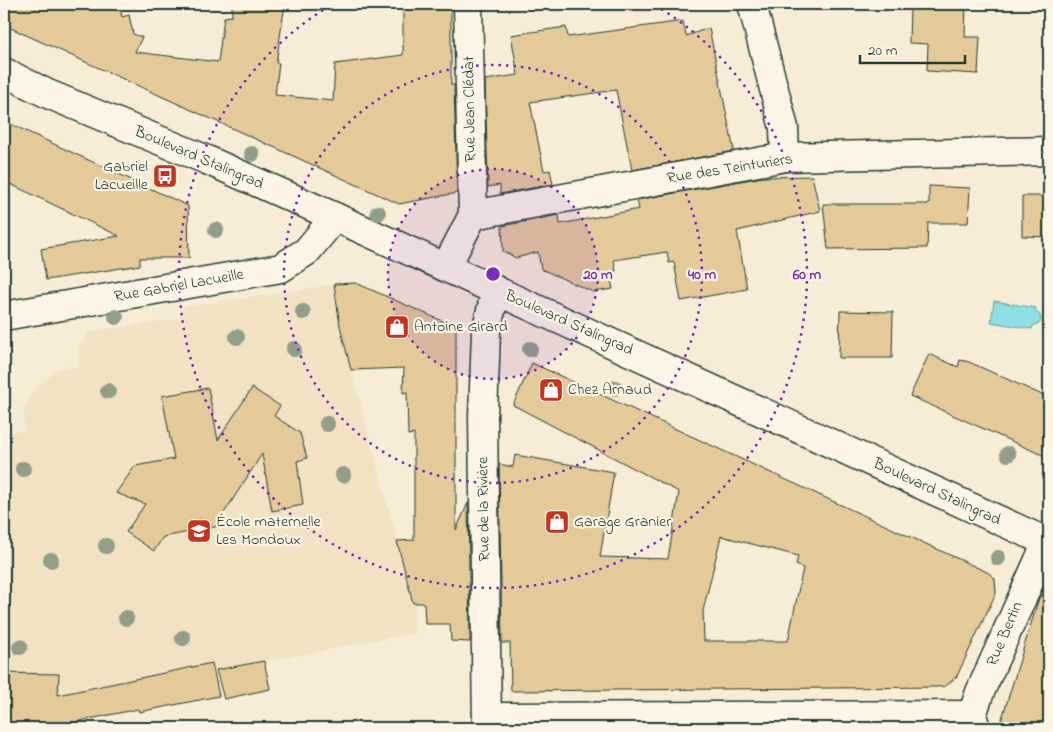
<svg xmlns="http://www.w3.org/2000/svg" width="1053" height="732" font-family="'Indie Flower',sans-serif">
<rect width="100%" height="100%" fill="#f7ecd6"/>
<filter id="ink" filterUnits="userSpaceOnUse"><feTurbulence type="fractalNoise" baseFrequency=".02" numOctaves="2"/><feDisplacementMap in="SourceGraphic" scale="10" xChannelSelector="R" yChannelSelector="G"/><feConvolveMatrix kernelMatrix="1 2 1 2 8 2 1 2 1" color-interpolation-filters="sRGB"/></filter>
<g filter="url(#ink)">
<path fill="#f1e2c4" d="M 333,285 L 342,336 L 415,606 L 414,633 L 215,671 L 211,663 L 68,693 L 4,691 L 4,432 L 24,431 L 24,409 L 33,391 L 59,368 L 80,367 L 78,348 L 90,331 L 181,319 L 179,307 Z"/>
<path fill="#8ee0e4" stroke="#629f9e" d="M 994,301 L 1036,308 L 1035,311 L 1040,315 L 1041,322 L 1033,326 L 1032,329 L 991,322 Z"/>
<g fill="#e4ca99" stroke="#1f3d34" fill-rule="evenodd">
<path d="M 4,4 L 119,4 L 122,17 L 129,15 L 133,34 L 142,37 L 135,52 L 218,62 L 224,17 L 232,16 L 232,4 L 285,4 L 276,63 L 279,63 L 275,95 L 333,101 L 335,64 L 403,55 L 403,7 L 451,8 L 451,85 L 454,85 L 457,193 L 399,204 L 4,25 Z"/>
<path d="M 910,4 L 966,4 L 965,37 L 980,37 L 978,74 L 927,71 L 928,44 L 909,43 Z"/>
<path d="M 683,21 L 686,36 L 709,28 L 734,151 L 632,170 L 616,90 L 530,102 L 544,171 L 550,170 L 553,184 L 500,194 L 500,185 L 488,187 L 485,80 L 518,75 L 511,35 L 566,27 L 568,37 Z"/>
<path d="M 4,121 L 188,206 L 189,258 L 140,258 L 140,265 L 46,280 L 41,249 L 119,236 L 4,181 Z"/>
<path d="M 812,176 L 820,211 L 737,231 L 747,289 L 681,301 L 674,262 L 669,263 L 667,252 L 614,260 L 616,271 L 609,272 L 613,289 L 593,292 L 541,269 L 538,252 L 516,258 L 503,251 L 502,226 L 559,215 L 560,224 L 639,209 L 637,200 L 763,177 Z"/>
<path d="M 929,186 L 970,188 L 968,223 L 928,223 L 927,248 L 828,249 L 823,204 L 929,204 Z"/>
<path d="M 1022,196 L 1049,196 L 1049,237 L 1022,236 Z"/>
<path d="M 356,283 L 456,327 L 456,530 L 468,503 L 470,642 L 451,641 L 450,624 L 425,624 L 424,603 L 413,603 L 397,541 L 414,540 L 414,434 L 408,435 L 407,392 L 403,393 L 404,368 L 351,370 L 340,326 L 334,284 Z"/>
<path d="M 840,311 L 893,312 L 892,358 L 839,358 Z"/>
<path d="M 929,354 L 958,367 L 960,360 L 969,362 L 1049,398 L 1049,458 L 910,396 Z"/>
<path d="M 532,363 L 989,573 L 995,579 L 996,593 L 957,676 L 946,686 L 937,687 L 511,691 L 510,643 L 502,643 L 499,464 L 513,467 L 515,455 L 614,472 L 600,557 L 668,559 L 679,492 L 513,405 ZM 721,536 L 798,556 L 796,565 L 803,568 L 788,641 L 704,641 L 703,611 Z"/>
<path d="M 208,388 L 218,440 L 252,388 L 280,406 L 274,416 L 300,433 L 307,458 L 297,461 L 303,505 L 272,511 L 262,454 L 215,527 L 163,537 L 154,551 L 126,532 L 145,504 L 116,493 L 135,466 L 174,459 L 162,396 Z"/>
<path d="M 1044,586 L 1049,587 L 1049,728 L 999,728 L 1038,601 Z"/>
<path d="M 264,661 L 270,689 L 224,699 L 216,670 Z"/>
<path d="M 212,663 L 219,696 L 139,712 L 138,709 L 46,728 L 4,728 L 4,673 L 59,674 L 58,695 Z"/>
</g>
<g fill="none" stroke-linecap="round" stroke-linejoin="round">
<defs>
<g id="street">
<path d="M 468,4 L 473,215"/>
<path d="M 752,4 L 784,128 L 785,157"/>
<path d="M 446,267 L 473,215 L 785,157 L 1049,151"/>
<path d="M 4,316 L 281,268 L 307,251 L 335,217"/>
<path d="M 487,717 L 972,715"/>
<path d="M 487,728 L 483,416 L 486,331 L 496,290"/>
<path d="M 976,728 L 972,715 L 980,692 L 1047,542"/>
</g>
<path id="secondary" d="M 4,72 L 48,94 L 207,160 L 335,217 L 1049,543"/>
</defs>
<use href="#street" stroke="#1f3d34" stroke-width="31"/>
<use href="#secondary" stroke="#1f3d34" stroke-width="31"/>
<use href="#street" stroke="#fcf5e5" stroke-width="28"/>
<use href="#secondary" stroke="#fcf5e5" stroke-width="28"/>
</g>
<g fill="#909e8a">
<circle cx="252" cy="154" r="8"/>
<circle cx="378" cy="213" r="8"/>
<circle cx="216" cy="230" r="8"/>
<circle cx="303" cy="312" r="8"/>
<circle cx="116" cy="317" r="8"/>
<circle cx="237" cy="337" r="8"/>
<circle cx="294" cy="349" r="8"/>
<circle cx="530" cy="349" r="8"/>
<circle cx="615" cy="388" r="8"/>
<circle cx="108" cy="391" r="8"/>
<circle cx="327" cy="424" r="8"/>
<circle cx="1008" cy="454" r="8"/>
<circle cx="23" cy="469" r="8"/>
<circle cx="343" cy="475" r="8"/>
<circle cx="106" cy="546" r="8"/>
<circle cx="998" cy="558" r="8"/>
<circle cx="51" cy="560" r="8"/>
<circle cx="126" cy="618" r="8"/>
<circle cx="183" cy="638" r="8"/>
<circle cx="20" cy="647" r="8"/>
</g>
</g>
<circle cx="493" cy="274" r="105" fill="#7b2cbf" fill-opacity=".12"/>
<g fill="none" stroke="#7b2cbf" stroke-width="2.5" stroke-dasharray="2.5 5">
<circle cx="493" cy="274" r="105"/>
<circle cx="493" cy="274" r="209"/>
<path d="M655 5A314 314 0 1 1 331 5"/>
</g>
<defs>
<symbol id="bus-square" viewBox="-11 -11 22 22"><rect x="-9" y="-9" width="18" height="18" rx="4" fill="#c8321e" stroke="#fcf5e5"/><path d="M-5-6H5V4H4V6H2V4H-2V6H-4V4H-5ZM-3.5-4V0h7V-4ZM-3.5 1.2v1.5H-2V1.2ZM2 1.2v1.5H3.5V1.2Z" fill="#fff"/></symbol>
<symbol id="shop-square" viewBox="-11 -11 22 22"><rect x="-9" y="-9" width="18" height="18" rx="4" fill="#c8321e" stroke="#fcf5e5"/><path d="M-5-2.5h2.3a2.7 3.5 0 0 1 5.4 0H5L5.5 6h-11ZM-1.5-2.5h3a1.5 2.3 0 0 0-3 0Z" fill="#fff"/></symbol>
<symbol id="school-square" viewBox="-11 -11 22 22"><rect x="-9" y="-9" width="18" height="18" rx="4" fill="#c8321e" stroke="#fcf5e5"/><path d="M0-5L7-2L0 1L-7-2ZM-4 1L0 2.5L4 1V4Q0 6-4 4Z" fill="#fff"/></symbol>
</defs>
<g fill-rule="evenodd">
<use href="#bus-square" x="151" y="162" width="28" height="28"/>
<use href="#shop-square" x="383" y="313" width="28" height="28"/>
<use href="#shop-square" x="537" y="376" width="28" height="28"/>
<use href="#shop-square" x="543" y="508" width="28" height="28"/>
<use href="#school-square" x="185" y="517" width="28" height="28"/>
</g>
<g text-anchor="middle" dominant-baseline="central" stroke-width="4.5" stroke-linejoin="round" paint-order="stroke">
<g font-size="16" fill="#1f3d34" stroke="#fcf5e5">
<text transform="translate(470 109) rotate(-91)">Rue Jean Clédat</text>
<text transform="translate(199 158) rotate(23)">Boulevard Stalingrad</text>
<text transform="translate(730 169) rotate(-9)">Rue des Teinturiers</text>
<text transform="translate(179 286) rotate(-10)">Rue Gabriel Lacueille</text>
<text transform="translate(569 323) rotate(24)">Boulevard Stalingrad</text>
<text transform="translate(937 492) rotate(25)">Boulevard Stalingrad</text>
<text transform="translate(484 509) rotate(-91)">Rue de la Rivière</text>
<text transform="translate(1005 634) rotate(-67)">Rue Bertin</text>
</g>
<g font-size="16" fill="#1f3d34" stroke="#fcf5e5" text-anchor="start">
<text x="148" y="167" text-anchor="end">Gabriel<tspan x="148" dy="18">Lacueille</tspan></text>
<text x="414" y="327">Antoine Girard</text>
<text x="568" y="390">Chez Arnaud</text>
<text x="216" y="522">École maternelle<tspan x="216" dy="18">Les Mondoux</tspan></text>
<text x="574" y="522">Garage Granier</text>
</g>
</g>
<circle cx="493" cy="274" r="8" fill="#7b2cbf" stroke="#fcf5e5" stroke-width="2.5"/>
<g font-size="15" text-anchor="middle" font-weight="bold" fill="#7b2cbf" stroke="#fcf5e5" stroke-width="4.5" stroke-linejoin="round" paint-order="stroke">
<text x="598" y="279">20 m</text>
<text x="702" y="279">40 m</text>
<text x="807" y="279">60 m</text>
</g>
<rect width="1053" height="732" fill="none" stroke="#fcf5e5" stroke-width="20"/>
<rect x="10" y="10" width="1033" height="712" fill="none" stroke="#1f3d34" stroke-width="2" filter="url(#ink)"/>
<path d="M860 55v8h105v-8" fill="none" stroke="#1f3d34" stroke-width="2.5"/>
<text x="868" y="55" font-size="15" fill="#1f3d34" stroke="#fcf5e5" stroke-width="4" paint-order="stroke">20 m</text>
</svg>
